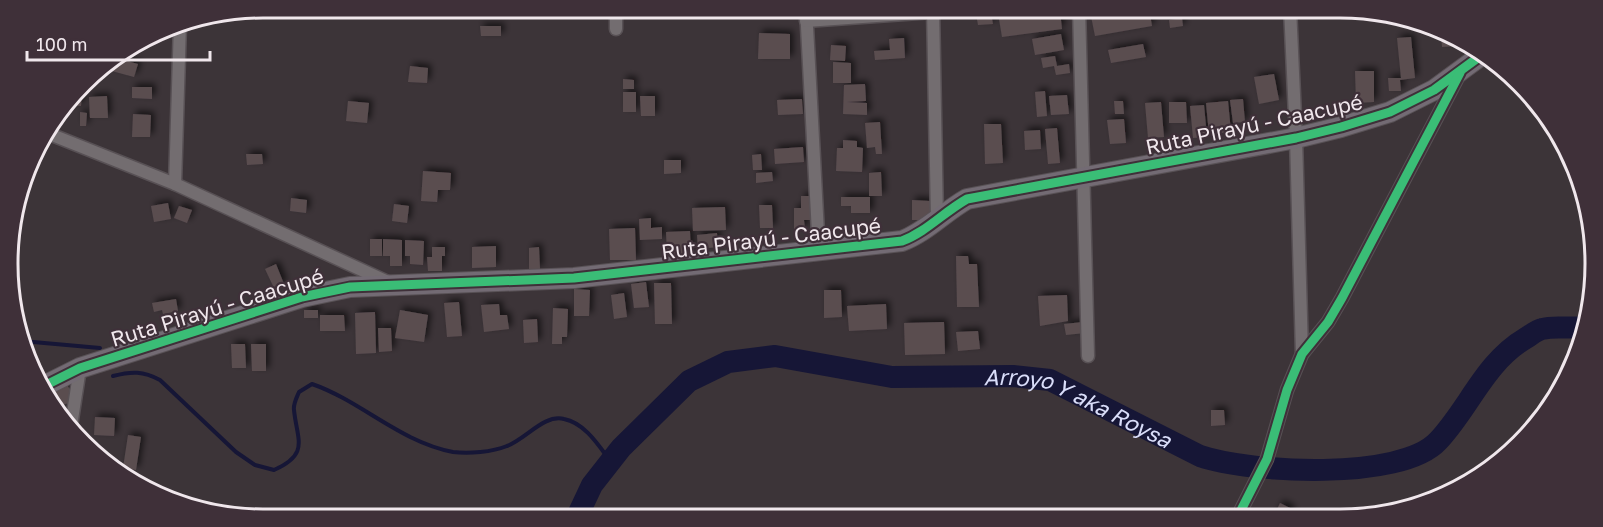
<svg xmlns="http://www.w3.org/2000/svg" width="1603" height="527" font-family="'Golos Text',sans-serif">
<defs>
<filter id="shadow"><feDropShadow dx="3.5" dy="-3.5" stdDeviation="3" flood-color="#0009"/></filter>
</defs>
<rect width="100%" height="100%" fill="#3c3438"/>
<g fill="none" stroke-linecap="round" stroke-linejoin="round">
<g stroke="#161636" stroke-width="4">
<path d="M 22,341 L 100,348"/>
<path d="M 113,376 C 132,371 143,371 160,380 L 236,452 L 255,465 L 274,470 C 310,454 297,440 294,410 C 293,404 297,397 299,392 L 312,384 C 361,401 400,442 453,452 C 469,454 492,452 507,446 C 526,439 544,414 564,419 C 585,423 599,446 611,462"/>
</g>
<path stroke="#161636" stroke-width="22" id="s1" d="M 576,519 L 592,485 L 621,448 L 689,381 L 728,362 L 775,356 L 892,377 L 1013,376 L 1050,380 L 1200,456 C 1250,473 1401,481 1438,441 C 1470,407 1484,363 1526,338 C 1531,335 1537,330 1542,329 C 1556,325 1573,330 1587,326"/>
</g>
<g fill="#5a4d50" filter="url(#shadow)">
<path d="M 975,8 L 990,8 L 993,24 L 978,25 Z"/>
<path d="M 999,8 L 1027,8 L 1027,9 L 1000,13 Z"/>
<path d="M 1117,8 L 1149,8 L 1152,26 L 1095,36 L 1091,16 L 1118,11 Z"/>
<path d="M 1060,11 L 1062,29 L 1002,37 L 999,19 Z"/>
<path d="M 1182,18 L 1183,26 L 1170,28 L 1169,20 Z"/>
<path d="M 480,26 L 501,26 L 501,36 L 481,36 Z"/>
<path d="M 759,33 L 790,34 L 790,59 L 758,59 Z"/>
<path d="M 1061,34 L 1064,50 L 1035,55 L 1032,39 Z"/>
<path d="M 1441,34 L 1456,41 L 1457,46 L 1442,47 Z"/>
<path d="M 1411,37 L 1415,78 L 1400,80 L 1401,91 L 1389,91 L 1388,78 L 1401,78 L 1397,38 Z"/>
<path d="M 904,38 L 905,58 L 875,60 L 874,51 L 890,50 L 889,39 Z"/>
<path d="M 1143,44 L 1146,57 L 1111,63 L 1108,50 Z"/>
<path d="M 831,45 L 846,46 L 845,61 L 830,60 Z"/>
<path d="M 1055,56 L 1057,66 L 1069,64 L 1070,73 L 1056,75 L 1054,66 L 1043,68 L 1041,58 Z"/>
<path d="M 116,58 L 138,64 L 134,77 L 108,70 L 111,61 Z"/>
<path d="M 833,62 L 851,63 L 851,83 L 833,83 Z"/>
<path d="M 410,66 L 428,68 L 427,83 L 408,82 Z"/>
<path d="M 1355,71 L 1374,71 L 1374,102 L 1356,103 Z"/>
<path d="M 1274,74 L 1279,100 L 1259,104 L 1254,77 Z"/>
<path d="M 623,79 L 634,80 L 634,89 L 623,89 Z"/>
<path d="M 865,84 L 866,101 L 847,102 L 867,103 L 867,115 L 843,114 L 844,85 Z"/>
<path d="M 132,87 L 152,87 L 152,99 L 132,98 Z"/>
<path d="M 82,88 L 81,106 L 68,105 L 71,101 Z"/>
<path d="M 1045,91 L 1047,116 L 1037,117 L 1035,92 Z"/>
<rect x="623" y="92" width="13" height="20"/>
<path d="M 1067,95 L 1069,114 L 1051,115 L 1049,96 Z"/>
<path d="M 107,96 L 108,118 L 90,118 L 89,97 Z"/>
<path d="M 640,96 L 655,96 L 655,116 L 641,116 Z"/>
<path d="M 802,99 L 803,114 L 778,115 L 777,100 Z"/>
<path d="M 1243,99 L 1245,122 L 1233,123 L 1230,100 Z"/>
<path d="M 348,101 L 369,103 L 367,123 L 346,121 Z"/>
<path d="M 1114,101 L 1123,101 L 1124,114 L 1115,114 Z"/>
<path d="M 1228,101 L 1231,132 L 1209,134 L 1206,103 Z"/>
<path d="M 1161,102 L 1164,137 L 1148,138 L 1145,103 Z"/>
<path d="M 1169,102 L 1186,102 L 1187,123 L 1169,123 Z"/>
<path d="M 1204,105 L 1207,137 L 1193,138 L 1190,106 Z"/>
<path d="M 80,112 L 87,113 L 86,126 L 80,126 Z"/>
<path d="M 133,114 L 151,115 L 150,137 L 132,137 Z"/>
<path d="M 1124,119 L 1126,143 L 1110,144 L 1107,120 Z"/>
<path d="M 880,122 L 882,154 L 876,154 L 875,147 L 867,148 L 865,123 Z"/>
<path d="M 984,124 L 1001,124 L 1003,163 L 985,164 Z"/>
<path d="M 1057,128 L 1060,163 L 1048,164 L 1045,129 Z"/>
<path d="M 1040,130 L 1041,149 L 1025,150 L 1024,131 Z"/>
<path d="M 843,140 L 857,141 L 857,147 L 863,148 L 862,172 L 836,171 L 837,148 L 843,148 Z"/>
<path d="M 803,147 L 804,162 L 775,164 L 774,149 Z"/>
<path d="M 246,154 L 262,154 L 263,164 L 247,165 Z"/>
<path d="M 761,154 L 762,170 L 753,170 L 752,155 Z"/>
<path d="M 664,160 L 681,160 L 681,173 L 664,174 Z"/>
<path d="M 423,171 L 451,173 L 450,190 L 438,190 L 437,202 L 421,201 Z"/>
<path d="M 772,172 L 773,181 L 756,183 L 756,173 Z"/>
<path d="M 881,172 L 882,196 L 869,196 L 869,173 Z"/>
<path d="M 801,196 L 812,196 L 813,220 L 804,220 L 805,229 L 794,229 L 794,208 L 801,208 Z"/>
<path d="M 841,197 L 870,197 L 870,213 L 851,213 L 851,206 L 841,206 Z"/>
<path d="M 291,198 L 307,200 L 306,213 L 290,211 Z"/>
<path d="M 912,200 L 930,201 L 930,220 L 912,220 Z"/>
<path d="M 168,203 L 171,219 L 154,222 L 151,206 Z"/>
<path d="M 394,204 L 409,206 L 407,223 L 392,221 Z"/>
<path d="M 759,205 L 772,205 L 773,228 L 760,228 Z"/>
<path d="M 179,206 L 192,210 L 187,223 L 174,218 Z"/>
<path d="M 725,207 L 726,230 L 693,231 L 692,208 Z"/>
<path d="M 651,218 L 651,228 L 662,227 L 662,239 L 640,240 L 639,219 Z"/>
<path d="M 635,228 L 636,260 L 610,260 L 609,229 Z"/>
<path d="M 690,231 L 691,254 L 667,254 L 666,232 Z"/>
<path d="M 717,233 L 718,247 L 698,249 L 697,235 Z"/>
<rect x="370" y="239" width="12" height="17"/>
<path d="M 383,239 L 402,240 L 402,266 L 390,266 L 390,256 L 383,256 Z"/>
<path d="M 405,240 L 424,241 L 423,265 L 410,264 L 410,256 L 405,256 Z"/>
<path d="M 496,246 L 496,267 L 472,268 L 472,247 Z"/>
<path d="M 432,247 L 445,247 L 445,256 L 442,256 L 442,271 L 428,271 L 427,257 L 432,257 Z"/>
<path d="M 539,247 L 540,269 L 529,269 L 529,248 Z"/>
<path d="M 956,256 L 968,256 L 969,264 L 977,264 L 979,307 L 957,307 Z"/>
<path d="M 276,264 L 284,284 L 274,288 L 265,269 Z"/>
<path d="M 646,282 L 649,307 L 634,308 L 631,284 Z"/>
<path d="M 654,283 L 671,283 L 672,324 L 655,324 Z"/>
<path d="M 574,289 L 590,290 L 589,316 L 574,316 Z"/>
<path d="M 824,290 L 841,290 L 842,317 L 824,318 Z"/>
<path d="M 624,293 L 627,317 L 614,319 L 611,295 Z"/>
<path d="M 1067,295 L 1068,321 L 1040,326 L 1038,296 Z"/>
<path d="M 176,299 L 178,311 L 163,314 L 162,310 L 154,312 L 152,303 Z"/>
<path d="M 459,302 L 462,336 L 447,337 L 444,303 Z"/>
<path d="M 499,304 L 500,315 L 507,315 L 509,329 L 484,332 L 481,305 Z"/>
<path d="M 886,304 L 887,329 L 849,331 L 847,306 Z"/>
<path d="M 553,308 L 568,309 L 567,337 L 562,337 L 562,344 L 552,344 Z"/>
<rect x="304" y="310" width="14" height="8"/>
<path d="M 400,310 L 428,315 L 424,342 L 395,338 Z"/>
<path d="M 375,312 L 376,353 L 356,354 L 355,313 Z"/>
<path d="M 320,315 L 344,315 L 345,331 L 320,331 Z"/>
<path d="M 537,319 L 538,342 L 524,343 L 523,320 Z"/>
<path d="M 944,322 L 945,354 L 905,355 L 904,323 Z"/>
<path d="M 1083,322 L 1085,333 L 1066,335 L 1064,324 Z"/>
<path d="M 378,328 L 391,328 L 392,351 L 379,352 Z"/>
<path d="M 978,331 L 980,349 L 958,351 L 956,332 Z"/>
<path d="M 231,344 L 245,344 L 246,368 L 232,368 Z"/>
<path d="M 251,344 L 266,344 L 266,371 L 252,371 Z"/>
<path d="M 66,382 L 75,400 L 54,409 L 44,392 Z"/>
<path d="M 1211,410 L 1224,410 L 1225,425 L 1211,426 Z"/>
<path d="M 95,417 L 115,418 L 114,436 L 94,435 Z"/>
<path d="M 128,435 L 141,437 L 136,470 L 123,468 Z"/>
<path d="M 1280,503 L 1292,509 L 1288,518 L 1273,518 Z"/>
</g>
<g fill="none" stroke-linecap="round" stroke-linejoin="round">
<defs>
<g id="street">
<path d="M 806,8 L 819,252"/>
<path d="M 933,8 L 937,219"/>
<path d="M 1079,8 L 1088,356"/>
<path d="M 1290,8 L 1296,138 L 1302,354"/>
<path d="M 806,21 L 933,12"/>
<path d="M 616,29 L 616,8"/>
<path d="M 47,133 L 175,184 L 390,283"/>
<path d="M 175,184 L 180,24"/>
<path d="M 71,426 L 80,368"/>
<path d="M 1237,518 L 1267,459 L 1287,390 L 1302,354 L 1328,322 L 1342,298 L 1458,77"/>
</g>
<path id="primary" d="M 42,387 L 80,368 L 302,297 L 350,287 L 574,278 L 902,241 C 926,232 944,212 967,199 L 1296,138 L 1341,127 L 1390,112 L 1434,90 L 1483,54"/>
</defs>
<use href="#street" stroke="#585155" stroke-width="15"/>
<use href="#primary" stroke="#585155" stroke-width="22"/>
<use href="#street" stroke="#736d70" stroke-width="12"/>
<use href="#primary" stroke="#736b74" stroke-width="20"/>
<defs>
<g id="cycleway">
<path d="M 42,387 L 80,368 L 302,297 L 350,287 L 574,278 L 902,241 C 926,232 944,212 967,199 L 1296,138 L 1341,127 L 1390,112 L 1434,90 L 1483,54"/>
<path d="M 1237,518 L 1267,459 L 1287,390 L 1302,354 L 1328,322 L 1342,298 L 1460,73"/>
</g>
</defs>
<use href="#cycleway" stroke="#3f3039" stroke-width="13"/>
<use href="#cycleway" stroke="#3abd76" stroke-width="9"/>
</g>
<g text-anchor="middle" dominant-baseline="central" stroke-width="4.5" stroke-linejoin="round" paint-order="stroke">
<g font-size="21" fill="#f0e7ec" stroke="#3f3039">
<text transform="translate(1254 124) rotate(-12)">Ruta Pirayú - Caacupé</text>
<text transform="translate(771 238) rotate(-7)">Ruta Pirayú - Caacupé</text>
<text transform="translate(217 307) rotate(-17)">Ruta Pirayú - Caacupé</text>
</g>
<g font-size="22" font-style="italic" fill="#d9ddf9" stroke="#3f3039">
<text stroke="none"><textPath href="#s1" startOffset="582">Arroyo Y aka Roysa</textPath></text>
</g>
</g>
<path d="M0 0H1603V527H0ZM263 18H1340A245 245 0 0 1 1585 263V264A245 245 0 0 1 1340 509H263A245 245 0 0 1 18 264V263A245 245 0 0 1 263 18Z" fill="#3f3039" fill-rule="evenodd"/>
<path fill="none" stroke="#f0e7ec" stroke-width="3" d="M263 18H1340A245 245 0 0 1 1585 263V264A245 245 0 0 1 1340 509H263A245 245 0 0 1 18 264V263A245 245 0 0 1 263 18Z"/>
<path d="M27 51v9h183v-9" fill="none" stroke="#f0e7ec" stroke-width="3"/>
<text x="36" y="51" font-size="18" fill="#f0e7ec" stroke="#3f3039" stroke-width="4.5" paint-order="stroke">100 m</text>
</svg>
